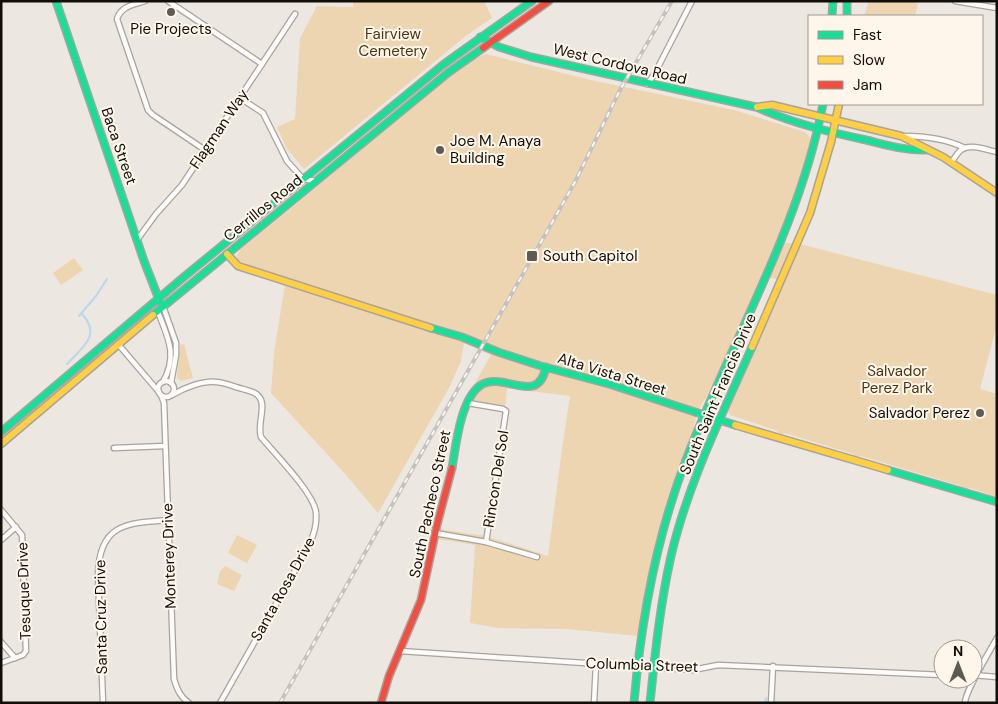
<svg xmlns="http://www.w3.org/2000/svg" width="998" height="704" font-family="'DM Sans',sans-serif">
<rect width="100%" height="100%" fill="#ece7e0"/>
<g fill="#edd5b1">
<path d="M 353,1 L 484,1 L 492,18 L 467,35 L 304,169 L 287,149 L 277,127 L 295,119 L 300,38 L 317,6 L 353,7 Z"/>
<path d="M 869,1 L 916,1 L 915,3 L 918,4 L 915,16 L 864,16 Z"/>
<path d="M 486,54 L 591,80 L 734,110 L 805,132 L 810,137 L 811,141 L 804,173 L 778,242 L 804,245 L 997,295 L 997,324 L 980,389 L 997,394 L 997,497 L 970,488 L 965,490 L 958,485 L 861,456 L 858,457 L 850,453 L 785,433 L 781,434 L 775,430 L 730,415 L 728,411 L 784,281 L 763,276 L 706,398 C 699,406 694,421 694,431 L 637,636 L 567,629 L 498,628 L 470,623 L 475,545 L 437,539 L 439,529 L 486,536 L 548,556 L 562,449 L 570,396 L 507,388 L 505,408 L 464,402 L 491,355 L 464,343 L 461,361 L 449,388 L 378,513 L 347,476 L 271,393 L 274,353 L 286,278 L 236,260 L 238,253 L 241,249 C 300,202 357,153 415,105 C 434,90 464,60 486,54 Z"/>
<path d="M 74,258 L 83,270 L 61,285 L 53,273 Z"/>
<path d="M 184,344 L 193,378 L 181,381 L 177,378 L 180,345 Z"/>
<path d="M 237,535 L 257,545 L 247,563 L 228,553 Z"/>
<path d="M 225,566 L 242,575 L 234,591 L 217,584 L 220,571 Z"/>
</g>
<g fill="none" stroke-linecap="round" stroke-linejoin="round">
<g stroke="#bad7ef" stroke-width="2">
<path d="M 79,316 L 96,296 L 107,279"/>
<path d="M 67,364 C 82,348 102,335 82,314"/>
<path d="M 765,703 L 766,698"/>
</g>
<defs>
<g id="street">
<path d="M 145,1 C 133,5 121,6 117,19 L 148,110 L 153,115 L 205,150"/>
<path d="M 168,1 L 262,64"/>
<path d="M 955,1 L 997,8"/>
<path d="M 647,84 L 654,75 L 692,1"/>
<path d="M 240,98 L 263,113 L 287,161 L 303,179 L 316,181"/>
<path d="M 904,136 C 925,136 946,139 965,148"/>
<path d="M 951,163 C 954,159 957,153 961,150 C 969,143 987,150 997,152"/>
<path d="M 137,240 L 156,214 L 182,185 L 295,14"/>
<path d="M 163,306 L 176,343 L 176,355 L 171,383"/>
<path d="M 158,312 C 168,338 178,355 163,382"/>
<path d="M 118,344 L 159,392"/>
<circle cx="166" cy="389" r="8"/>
<path d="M 161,395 L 164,403 L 174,679 C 177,689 180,697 189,703"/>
<path d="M 172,395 C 184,388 203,380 217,382 C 226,383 235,387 243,389 C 249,391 257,392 260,398 C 266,407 257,425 261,437 C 274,453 315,494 316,513 C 317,524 314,533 310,544 L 220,703"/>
<path d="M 468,403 L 503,409 L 506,411 L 486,542"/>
<path d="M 114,448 L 165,446"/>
<path d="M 1,510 L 22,535 L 26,651 L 23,655 L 1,663"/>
<path d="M 435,533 L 486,542 L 537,557"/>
<path d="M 1,540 L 16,527"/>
<path d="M 1,642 L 15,658"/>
<path d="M 400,651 L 693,670 L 718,665 L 943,675"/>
<path d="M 973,675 L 997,677"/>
<path d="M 103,703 L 98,575 C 99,524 126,523 168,520"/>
<path d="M 594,703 L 596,664"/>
<path d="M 771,703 L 773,666"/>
<path d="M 965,703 C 965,691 990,651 997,638"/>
</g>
<g id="fast">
<path d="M 56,1 L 144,261 L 160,302"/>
<path d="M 847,1 L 847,16"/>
<path d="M 832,16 L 833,1"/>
<path d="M 480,37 L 499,47 L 531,57 L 756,107 C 792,123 829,132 866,140 C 887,145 906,151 927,150"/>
<path d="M 153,315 L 449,72 L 483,48"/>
<path d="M 431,328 L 462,337 L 498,352 L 541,366 L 609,384 L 735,425"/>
<path d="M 1,432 L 185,276 L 444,64 L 532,1"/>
<path d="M 452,468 C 456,446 460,399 481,385 C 504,371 538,407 546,367"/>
<path d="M 888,470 L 997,502"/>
<path d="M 634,703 C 641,620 656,538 686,460 C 731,341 799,230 823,104"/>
<path d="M 650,703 C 655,654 660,605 671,556 C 688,483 722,415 752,347"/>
</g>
<g id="slow">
<path d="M 757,107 L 772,105 L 901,136 L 943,157 L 997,193"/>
<path d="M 227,254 L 238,266 L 431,328"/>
<path d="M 752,347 L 810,213 L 831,142 L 839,104"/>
<path d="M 735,425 L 888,470"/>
<path d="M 1,444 L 153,315"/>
</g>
<g id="jam">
<path d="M 483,48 L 549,1"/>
<path d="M 381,703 L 389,676 L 421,600 L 437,525 L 452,468"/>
</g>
</defs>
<use href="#street" stroke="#a7a39e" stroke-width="7"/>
<use href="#fast" stroke="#a7a39e" stroke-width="9"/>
<use href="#slow" stroke="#a7a39e" stroke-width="9"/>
<use href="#jam" stroke="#a7a39e" stroke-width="9"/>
<use href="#street" stroke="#fcfbfa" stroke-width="4.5"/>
<use href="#fast" stroke="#16e098" stroke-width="6"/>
<use href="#slow" stroke="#ffcf43" stroke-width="6"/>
<use href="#jam" stroke="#f24e42" stroke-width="6"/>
<defs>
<path id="rail" d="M 280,703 L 575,182 L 620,90 L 672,1"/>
</defs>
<use href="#rail" stroke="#c4c2c1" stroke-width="4"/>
<use href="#rail" stroke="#fef6eb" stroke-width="2" stroke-dasharray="5.5" stroke-linecap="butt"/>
</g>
<g fill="#5e5a54" stroke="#fef6eb" stroke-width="2">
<circle cx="171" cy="12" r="5"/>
<circle cx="440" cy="150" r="5"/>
<rect x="526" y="250" width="12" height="12" rx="2.5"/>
<circle cx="980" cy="413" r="5"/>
</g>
<g text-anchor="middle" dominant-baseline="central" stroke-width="4" stroke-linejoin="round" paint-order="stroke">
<g font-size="15" fill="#110e09" stroke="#fef6eb" text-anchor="start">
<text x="171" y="29" text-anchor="middle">Pie Projects</text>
<text x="450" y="141">Joe M. Anaya<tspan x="450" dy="17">Building</tspan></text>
<text x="543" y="256">South Capitol</text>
<text x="970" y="413" text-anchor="end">Salvador Perez</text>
</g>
<g font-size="15" fill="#4b3613" stroke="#fef6eb">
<text x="393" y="34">Fairview<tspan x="393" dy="17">Cemetery</tspan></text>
<text x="897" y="371">Salvador<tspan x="897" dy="17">Perez Park</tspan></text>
</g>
<g font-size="15" fill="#110e09" stroke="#fef6eb">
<text transform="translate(620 64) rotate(13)">West Cordova Road</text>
<text transform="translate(219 129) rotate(-56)">Flagman Way</text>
<text transform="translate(119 146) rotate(71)">Baca Street</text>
<text transform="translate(263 208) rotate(-39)">Cerrillos Road</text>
<text transform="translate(612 374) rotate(17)">Alta Vista Street</text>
<text transform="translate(718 394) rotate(-67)">South Saint Francis Drive</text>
<text transform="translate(496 479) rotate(-81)">Rincon Del Sol</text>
<text transform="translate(430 504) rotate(-78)">South Pacheco Street</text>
<text transform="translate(169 556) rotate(-92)">Monterey Drive</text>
<text transform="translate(283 589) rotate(-61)">Santa Rosa Drive</text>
<text transform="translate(24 591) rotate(-92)">Tesuque Drive</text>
<text transform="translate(101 617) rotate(-91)">Santa Cruz Drive</text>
<text transform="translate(642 665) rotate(2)">Columbia Street</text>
</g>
</g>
<rect width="998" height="704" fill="none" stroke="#110e09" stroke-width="5"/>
<rect x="808" y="15" width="175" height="90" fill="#fef6eb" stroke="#9f9991"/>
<rect x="818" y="31" width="25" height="8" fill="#16e098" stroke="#9f9991"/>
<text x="853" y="40" font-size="15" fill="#110e09">Fast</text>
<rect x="818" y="56" width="25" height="8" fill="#ffcf43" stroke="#9f9991"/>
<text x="853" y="65" font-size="15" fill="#110e09">Slow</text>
<rect x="818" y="81" width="25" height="8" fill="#f24e42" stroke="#9f9991"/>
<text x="853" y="90" font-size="15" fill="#110e09">Jam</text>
<g transform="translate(958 664)"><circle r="24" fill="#fef6eb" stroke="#9f9991"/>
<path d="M0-4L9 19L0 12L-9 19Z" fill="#5e5a54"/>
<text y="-8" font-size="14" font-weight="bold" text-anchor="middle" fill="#110e09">N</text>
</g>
</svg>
